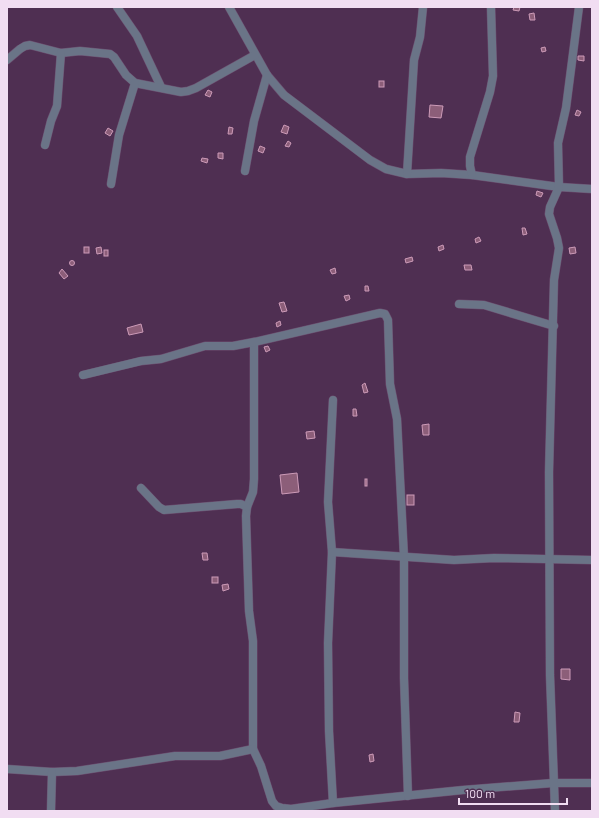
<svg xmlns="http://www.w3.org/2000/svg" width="599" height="818" font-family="Barlow,sans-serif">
<rect width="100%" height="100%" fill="#4f2f52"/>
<g fill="#8c5e79" stroke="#cd9bb8">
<path d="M 514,7 L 520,7 L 519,11 L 513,10 Z"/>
<path d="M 534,13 L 535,20 L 530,20 L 529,14 Z"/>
<path d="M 545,47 L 546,51 L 542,52 L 541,48 Z"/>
<path d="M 578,56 L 584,56 L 584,61 L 578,60 Z"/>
<rect x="379" y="81" width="5" height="6"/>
<path d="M 208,90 L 212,92 L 210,97 L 205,95 Z"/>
<path d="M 430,105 L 443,106 L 441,118 L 429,117 Z"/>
<path d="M 577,110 L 581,112 L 579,116 L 575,115 Z"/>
<path d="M 284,125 L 289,127 L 287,134 L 281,132 Z"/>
<path d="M 229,127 L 233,128 L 232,134 L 228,134 Z"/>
<path d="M 108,128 L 113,131 L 110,136 L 105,133 Z"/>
<path d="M 288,141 L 291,143 L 289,147 L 285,146 Z"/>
<path d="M 260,146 L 265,148 L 263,153 L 258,151 Z"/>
<path d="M 218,153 L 223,153 L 223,159 L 218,158 Z"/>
<path d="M 202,158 L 208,159 L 207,163 L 201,161 Z"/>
<path d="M 537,191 L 543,193 L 541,197 L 536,195 Z"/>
<path d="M 522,228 L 525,228 L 527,234 L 523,235 Z"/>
<path d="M 479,237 L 481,241 L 476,243 L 475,239 Z"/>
<path d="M 443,245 L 444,249 L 439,251 L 438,247 Z"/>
<rect x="84" y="247" width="5" height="6"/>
<path d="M 101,247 L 102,253 L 97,254 L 96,248 Z"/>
<path d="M 575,247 L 576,253 L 570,254 L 569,248 Z"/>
<rect x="104" y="250" width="4" height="6"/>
<path d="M 412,257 L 413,261 L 406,263 L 405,259 Z"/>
<circle cx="72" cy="263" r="2.5"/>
<path d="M 464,265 L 471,265 L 472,270 L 465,270 Z"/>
<path d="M 335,268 L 336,273 L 332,274 L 330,270 Z"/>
<path d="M 62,269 L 68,276 L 64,279 L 59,273 Z"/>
<path d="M 365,286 L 368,286 L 369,291 L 365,291 Z"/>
<path d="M 349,295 L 350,299 L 346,301 L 344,296 Z"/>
<path d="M 284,302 L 287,311 L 282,312 L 279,303 Z"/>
<path d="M 280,321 L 281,325 L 277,327 L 276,323 Z"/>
<path d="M 141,324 L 143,332 L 129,335 L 127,328 Z"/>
<path d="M 268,346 L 270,350 L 266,352 L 264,347 Z"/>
<path d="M 365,383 L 368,392 L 364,393 L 362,385 Z"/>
<path d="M 353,409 L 356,409 L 357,416 L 353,416 Z"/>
<path d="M 429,424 L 429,435 L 423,435 L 422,425 Z"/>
<path d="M 314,431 L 315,438 L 307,439 L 306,432 Z"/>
<path d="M 297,473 L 299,492 L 282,494 L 280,475 Z"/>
<rect x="365" y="479" width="2" height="7"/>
<rect x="407" y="495" width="7" height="10"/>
<path d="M 202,553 L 207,553 L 208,560 L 203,560 Z"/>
<rect x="212" y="577" width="6" height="6"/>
<path d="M 228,584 L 229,589 L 223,591 L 222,585 Z"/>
<path d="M 561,669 L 570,669 L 570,680 L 561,679 Z"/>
<path d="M 515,712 L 520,713 L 519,722 L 514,722 Z"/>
<path d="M 373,754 L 374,761 L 370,762 L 369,755 Z"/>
</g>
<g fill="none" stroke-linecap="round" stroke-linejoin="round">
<defs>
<g id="minor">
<path d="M 117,7 L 137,36 L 161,87"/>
<path d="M 229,7 L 267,75 L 284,95 L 370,160 L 386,169 L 407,174 L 441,173 L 472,175 L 559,187 L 592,189"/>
<path d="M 7,60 L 20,49 L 25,46 L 30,45 L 61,53 L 80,51 L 110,54 L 114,57 L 126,75 L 135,83 L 181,92 L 188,91 L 196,88 L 255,55"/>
<path d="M 45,145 L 51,121 L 57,106 L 61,53"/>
<path d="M 245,171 L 254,121 L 267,75"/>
<path d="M 407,174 L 414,60 L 420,37 L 423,7"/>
<path d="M 472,175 L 470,166 L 470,157 L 490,92 L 493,76 L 491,7"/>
<path d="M 111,184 L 119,135 L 135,83"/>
<path d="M 459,304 L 484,305 L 554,326"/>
<path d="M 254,342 L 254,479 L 253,492 L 247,507 L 246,516 L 249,611 L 253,641 L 253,749 L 261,766 L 272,801 L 276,806 L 282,808 L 291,809 L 333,803 L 463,790 L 553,783 L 592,783"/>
<path d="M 83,375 L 141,361 L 161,359 L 205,346 L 233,346 L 254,342 L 380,313 L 385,314 L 388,320 L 390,384 L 397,419 L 404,557 L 404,678 L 408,796"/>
<path d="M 333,400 L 328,502 L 332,552 L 328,643 L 329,731 L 333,803"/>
<path d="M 141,488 L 159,507 L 164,510 L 237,504 L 241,504 L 247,507"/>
<path d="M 332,552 L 454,560 L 494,558 L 592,560"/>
<path d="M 7,769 L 52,772 L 77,771 L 175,756 L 220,756 L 253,749"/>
<path d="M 51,811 L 52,772"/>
<path d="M 555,811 L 550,675 L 549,472 L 554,280 L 559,248 L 557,238 L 549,214 L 550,207 L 559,187 L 558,143 L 566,108 L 579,7"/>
</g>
</defs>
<use href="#minor" stroke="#6c4e6f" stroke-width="9"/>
<use href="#minor" stroke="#6a7487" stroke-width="8"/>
</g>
<rect width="599" height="818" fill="none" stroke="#f1ddf2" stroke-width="16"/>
<path d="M459 798v6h108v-6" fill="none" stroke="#f1ddf2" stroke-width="2"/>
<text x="465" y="798" font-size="12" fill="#f1ddf2" stroke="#4f2f52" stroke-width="3" paint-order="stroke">100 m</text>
</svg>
